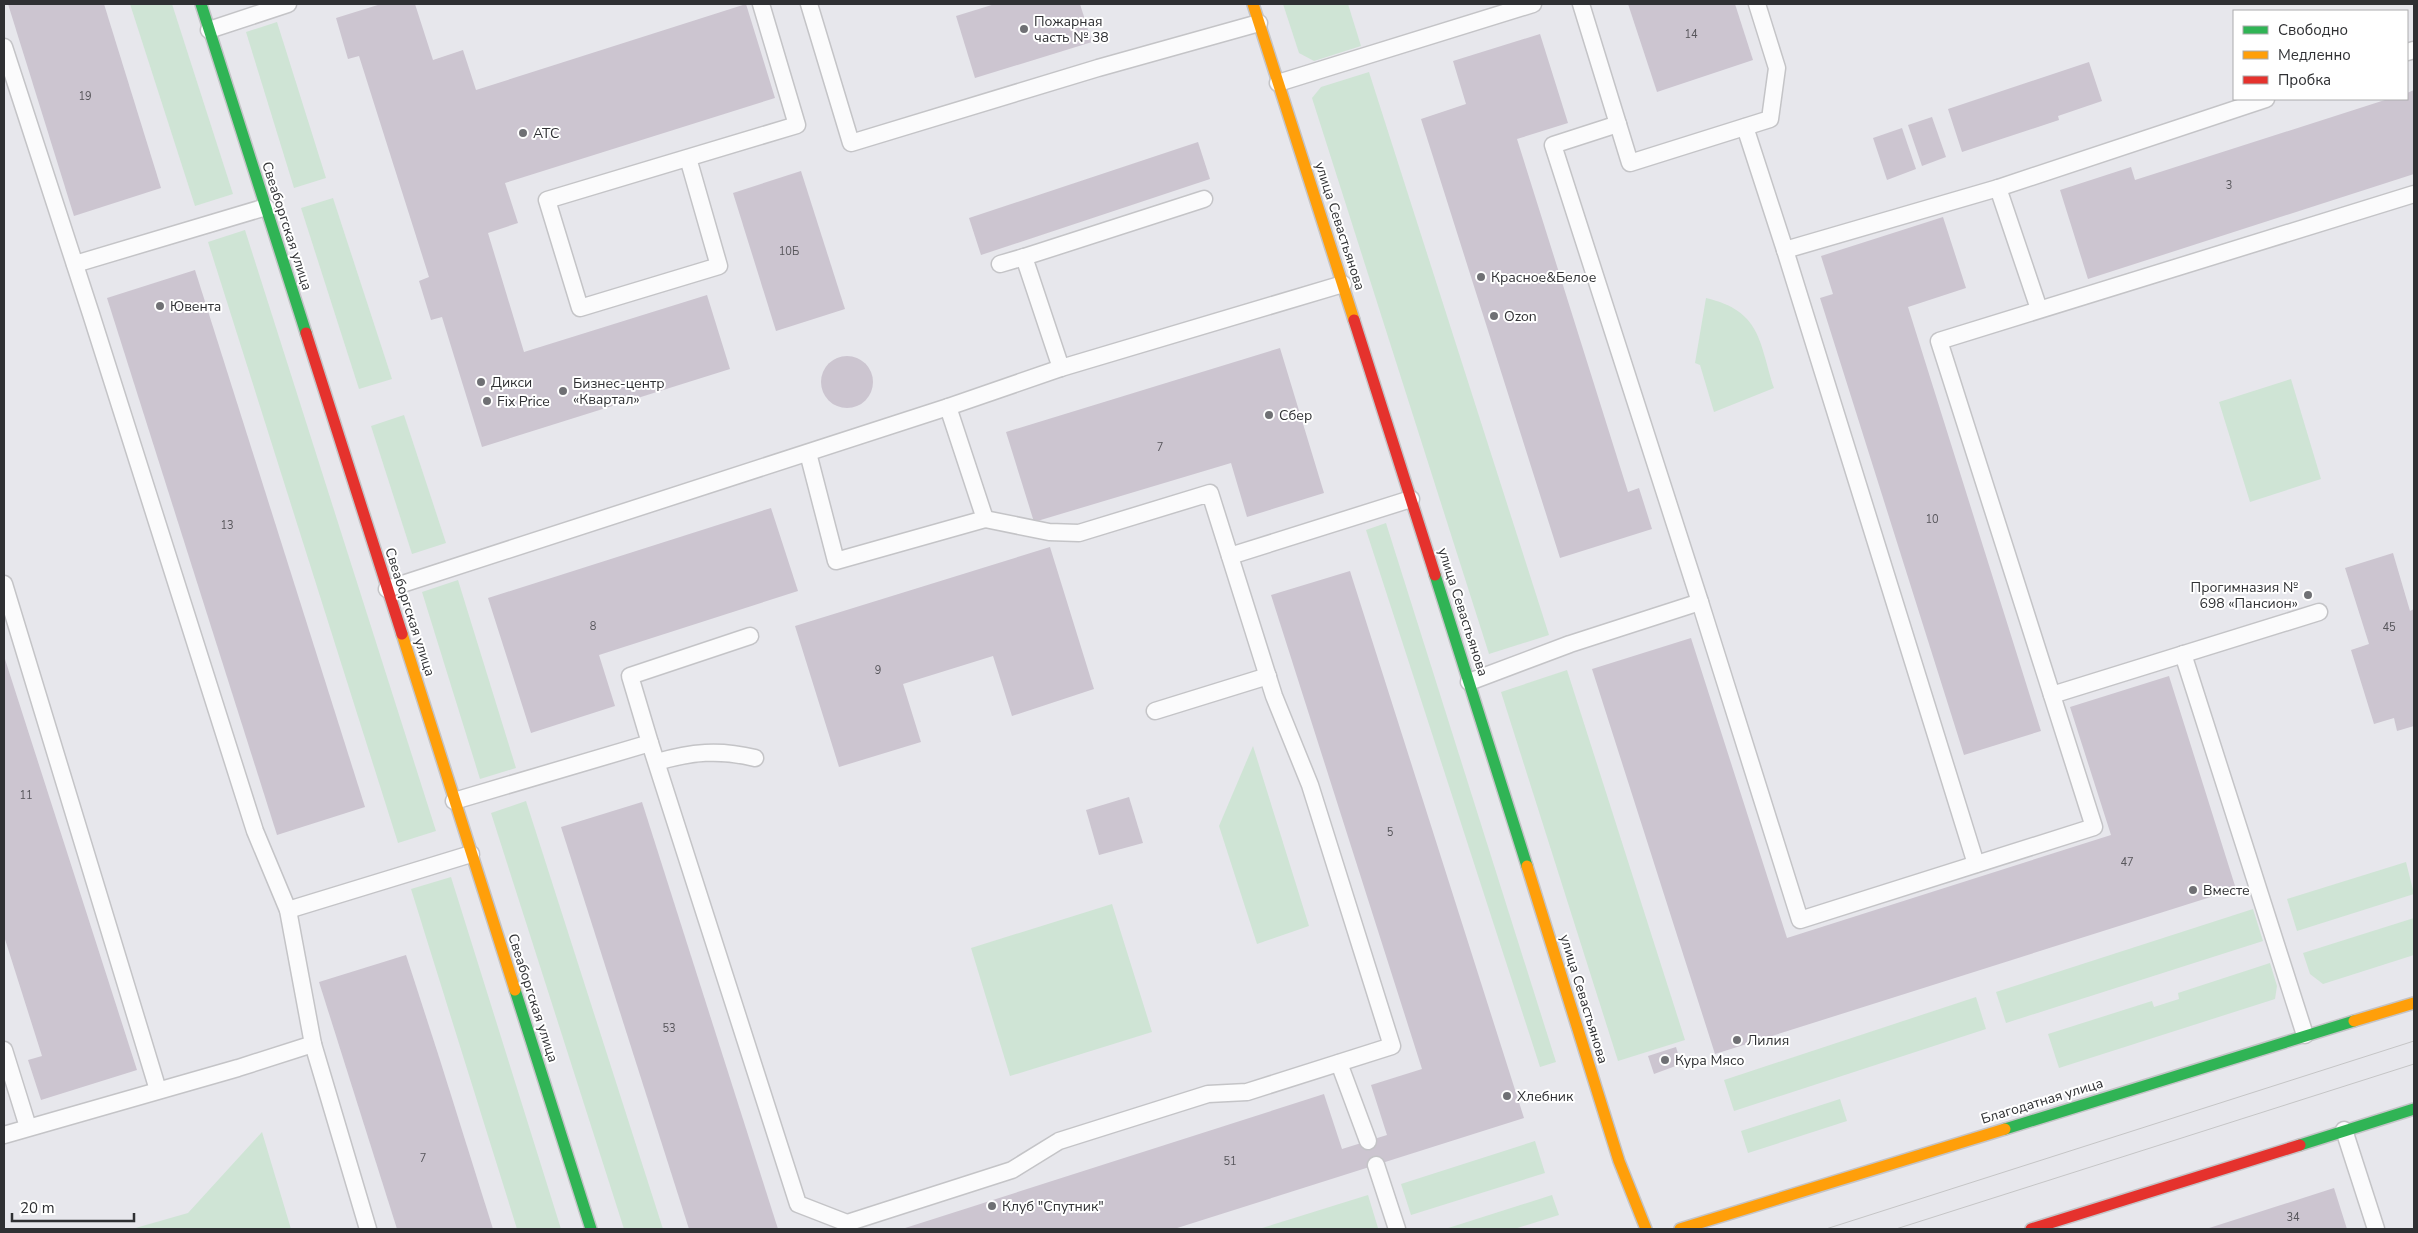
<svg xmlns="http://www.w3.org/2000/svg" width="2418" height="1233" font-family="'Nunito Sans',sans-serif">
<rect width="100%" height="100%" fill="#e7e7ec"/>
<g fill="#cfe4d5">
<path d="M 130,4 L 172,4 L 233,194 L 195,206 Z"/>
<path d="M 1283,4 L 1348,4 L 1361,46 L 1314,61 L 1299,53 Z"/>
<path d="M 277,22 L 326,178 L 294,188 L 246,32 Z"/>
<path d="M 1369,72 L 1549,635 L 1489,654 L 1312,98 L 1321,87 Z"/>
<path d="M 333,198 L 392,379 L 359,389 L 301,208 Z"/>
<path d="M 245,230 L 436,831 L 398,843 L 208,242 Z"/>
<path d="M 1706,298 C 1761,311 1759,341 1774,388 L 1714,412 L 1700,365 L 1695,363 Z"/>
<path d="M 2291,379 L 2321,479 L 2250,502 L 2219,402 Z"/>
<path d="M 404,415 L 446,543 L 412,554 L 371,426 Z"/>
<path d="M 1386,523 L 1556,1062 L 1540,1067 L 1366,530 Z"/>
<path d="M 458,580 L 516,768 L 480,779 L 422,592 Z"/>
<path d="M 1567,670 L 1685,1040 L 1618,1061 L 1501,692 Z"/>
<path d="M 1253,746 L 1309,926 L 1257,944 L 1219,826 Z"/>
<path d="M 526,801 L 663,1229 L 624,1229 L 491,813 Z"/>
<path d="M 2406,862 L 2414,894 L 2297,931 L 2287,899 Z"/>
<path d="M 451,877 L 561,1229 L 517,1229 L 411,889 Z"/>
<path d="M 1112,904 L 1152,1032 L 1010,1076 L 971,948 Z"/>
<path d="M 2253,909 L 2263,941 L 2006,1023 L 1996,992 Z"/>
<path d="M 2414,918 L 2414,955 L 2323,984 L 2310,974 L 2303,953 Z"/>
<path d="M 2270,963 L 2277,986 L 2275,999 L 2059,1068 L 2048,1034 L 2152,1001 L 2154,1007 L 2179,999 L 2178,993 Z"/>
<path d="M 1976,997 L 1986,1029 L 1734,1111 L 1724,1080 Z"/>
<path d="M 1840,1099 L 1847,1121 L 1748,1153 L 1741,1131 Z"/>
<path d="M 262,1132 L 291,1229 L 132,1229 L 188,1213 Z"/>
<path d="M 1535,1141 L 1545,1173 L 1411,1215 L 1401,1184 Z"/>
<path d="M 1368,1195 L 1378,1228 L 1259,1229 Z"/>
<path d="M 1552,1195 L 1559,1215 L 1514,1229 L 1445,1229 Z"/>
</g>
<g fill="#ccc5d0">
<path d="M 8,4 L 104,4 L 161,188 L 74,216 Z"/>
<path d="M 381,4 L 415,4 L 433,60 L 463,50 L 476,90 L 746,4 L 775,98 L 505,183 L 518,223 L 488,233 L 524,352 L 707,295 L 730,369 L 482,447 L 442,317 L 431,320 L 419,281 L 429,277 L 359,56 L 348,59 L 336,18 Z"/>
<path d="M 995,4 L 1080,4 L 1092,42 L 975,78 L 956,16 Z"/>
<path d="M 1628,4 L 1735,4 L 1753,60 L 1657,92 Z"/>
<path d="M 1540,34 L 1568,123 L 1517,139 L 1628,492 L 1639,488 L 1652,529 L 1560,558 L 1421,119 L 1466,104 L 1453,61 Z"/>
<path d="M 2089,62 L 2102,101 L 2058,116 L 2059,120 L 1962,152 L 1948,109 Z"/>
<path d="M 2414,90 L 2414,174 L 2088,279 L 2060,190 L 2131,167 L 2135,180 L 2388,99 L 2407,99 L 2407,93 Z"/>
<path d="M 1932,117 L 1946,157 L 1922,166 L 1908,125 Z"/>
<path d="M 1902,128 L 1916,169 L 1887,180 L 1873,138 Z"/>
<path d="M 1198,142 L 1210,179 L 981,255 L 969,218 Z"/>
<path d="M 801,171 L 845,309 L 776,331 L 733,193 Z"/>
<path d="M 1943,217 L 1966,288 L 1908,307 L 2041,731 L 1964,755 L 1820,298 L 1833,294 L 1821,256 Z"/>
<path d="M 195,270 L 365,807 L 277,835 L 107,298 Z"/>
<path d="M 1280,348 L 1324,493 L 1247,517 L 1231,463 L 1034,522 L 1006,432 Z"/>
<circle cx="847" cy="382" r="26"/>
<path d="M 771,508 L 798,591 L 599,655 L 615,706 L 531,733 L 488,598 Z"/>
<path d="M 1050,547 L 1094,689 L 1012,716 L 993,656 L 903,684 L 921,742 L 839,767 L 795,626 Z"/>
<path d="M 2393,553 L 2410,611 L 2414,609 L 2414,726 L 2397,731 L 2394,718 L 2374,724 L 2351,650 L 2369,644 L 2345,568 Z"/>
<path d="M 1350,571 L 1524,1118 L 1174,1229 L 902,1229 L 1324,1094 L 1342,1149 L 1387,1135 L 1371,1085 L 1422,1069 L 1271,595 Z"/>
<path d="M 1691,638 L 1787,938 L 2111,835 L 2070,707 L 2169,676 L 2236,889 L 1715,1054 L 1592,669 Z"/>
<path d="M 4,656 L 137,1070 L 41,1100 L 28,1060 L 42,1056 L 4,936 Z"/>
<path d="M 1129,797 L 1143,843 L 1099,855 L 1086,810 Z"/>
<path d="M 642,802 L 778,1229 L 689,1229 L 561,827 Z"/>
<path d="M 406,955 L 440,1060 L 493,1229 L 397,1229 L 319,982 Z"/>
<path d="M 1676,1047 L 1681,1064 L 1654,1074 L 1648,1056 Z"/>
<path d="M 2334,1188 L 2347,1229 L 2206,1229 L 2281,1205 Z"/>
</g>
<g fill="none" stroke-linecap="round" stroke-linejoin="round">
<defs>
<g id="lane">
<path d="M 809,4 L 851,143 L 1098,68 L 1259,23"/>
<path d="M 1581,4 L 1630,163 L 1770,119 L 1777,68 L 1757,4"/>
<path d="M 209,30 L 288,4"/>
<path d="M 4,47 L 91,314 L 255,831 L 288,910 L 313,1044 L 368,1229"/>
<path d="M 2407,52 L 2414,50"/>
<path d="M 1278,83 L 1533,4"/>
<path d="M 1618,124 L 1553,145 L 1700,602"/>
<path d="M 1745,127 L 1785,250"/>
<path d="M 688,158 L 719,266 L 580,308 L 547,200 L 797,125 L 761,4"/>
<path d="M 1998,188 L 2039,309"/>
<path d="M 75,264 L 266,207"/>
<path d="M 1000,264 L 1024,257"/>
<path d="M 1061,368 L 1024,257 L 1204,199"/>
<path d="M 808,453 L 836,561 L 985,519 L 948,407"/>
<path d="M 1230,556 L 1411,499"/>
<path d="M 4,584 L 158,1090"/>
<path d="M 387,589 L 948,407 L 1061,368 L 1343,284"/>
<path d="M 2183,654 L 2305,1035"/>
<path d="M 1469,682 L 1570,644 L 1700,602 L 1800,920 L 2094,827 L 1939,341 L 2414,194"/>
<path d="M 2052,695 L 2319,612"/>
<path d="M 1155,711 L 1268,676"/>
<path d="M 650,743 L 630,676 L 750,636"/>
<path d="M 657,762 C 691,752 719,749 755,758"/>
<path d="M 454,801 L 650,743 L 798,1204 L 847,1223 L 1012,1170 L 1059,1141 L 1208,1094 L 1247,1092 L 1392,1046 L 1310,785 L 1274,696 L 1210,493 L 1079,533 L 1049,532 L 985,519"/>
<path d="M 1976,864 L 1785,250 L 1998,188 L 2266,99"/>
<path d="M 288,910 L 471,854"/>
<path d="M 4,1050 L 28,1127"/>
<path d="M 1339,1063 L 1368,1141"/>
<path d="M 2344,1130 L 2376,1229"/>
<path d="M 4,1135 L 238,1068 L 313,1044"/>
<path d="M 1376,1165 L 1397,1229"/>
</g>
<g id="fast">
<path d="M 201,4 L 306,333"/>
<path d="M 1435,575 L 1527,866"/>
<path d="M 515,990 L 591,1229"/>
<path d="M 2005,1129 L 2354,1021"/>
<path d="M 2300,1145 L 2414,1109"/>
</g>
<g id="slow">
<path d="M 1253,4 L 1354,320"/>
<path d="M 402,634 L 515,990"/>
<path d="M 1527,866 L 1619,1161 L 1646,1229"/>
<path d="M 2354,1021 L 2414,1003"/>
<path d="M 1680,1229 L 2005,1129"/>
</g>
<g id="jam">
<path d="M 1354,320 L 1435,575"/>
<path d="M 306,333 L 402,634"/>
<path d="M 2031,1229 L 2300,1145"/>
</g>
</defs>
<use href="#lane" stroke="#c4c4c7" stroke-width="19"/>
<use href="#fast" stroke="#c4c4c7" stroke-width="14"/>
<use href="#slow" stroke="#c4c4c7" stroke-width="14"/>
<use href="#jam" stroke="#c4c4c7" stroke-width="14"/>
<use href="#lane" stroke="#fbfbfc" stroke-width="16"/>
<use href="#fast" stroke="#30b455" stroke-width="11"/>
<use href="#slow" stroke="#ff9f0a" stroke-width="11"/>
<use href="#jam" stroke="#e5322d" stroke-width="11"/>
<g stroke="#c5c5c6" stroke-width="1">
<path d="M 1826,1229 L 2414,1041"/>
<path d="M 1896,1229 L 2414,1064"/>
</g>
</g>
<g fill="#6f7074" stroke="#fff" stroke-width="2">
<circle cx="1024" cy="29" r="5"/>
<circle cx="523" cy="133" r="5"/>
<circle cx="1481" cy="277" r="5"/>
<circle cx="160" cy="306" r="5"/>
<circle cx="1494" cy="316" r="5"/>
<circle cx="481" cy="382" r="5"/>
<circle cx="563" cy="391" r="5"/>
<circle cx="487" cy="401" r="5"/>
<circle cx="1269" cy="415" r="5"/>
<circle cx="2308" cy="595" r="5"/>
<circle cx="2193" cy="890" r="5"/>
<circle cx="1737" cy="1040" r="5"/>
<circle cx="1665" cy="1060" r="5"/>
<circle cx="1507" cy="1096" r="5"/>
<circle cx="992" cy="1206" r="5"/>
</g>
<g text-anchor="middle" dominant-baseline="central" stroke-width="4" stroke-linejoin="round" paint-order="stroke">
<g font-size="11" fill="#56555a">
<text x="1691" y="34">14</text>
<text x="85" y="96">19</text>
<text x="2229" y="185">3</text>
<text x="789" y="251">10Б</text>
<text x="1160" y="447">7</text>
<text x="1932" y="519">10</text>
<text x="227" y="525">13</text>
<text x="593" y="626">8</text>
<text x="2389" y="627">45</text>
<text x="878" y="670">9</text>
<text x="26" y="795">11</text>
<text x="1390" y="832">5</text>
<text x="2127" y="862">47</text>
<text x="669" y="1028">53</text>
<text x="423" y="1158">7</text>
<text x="1230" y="1161">51</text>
<text x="2293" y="1217">34</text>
</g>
<g font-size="14" fill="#2f3033" stroke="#fff" text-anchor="start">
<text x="1034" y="21">Пожарная<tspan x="1034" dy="16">часть № 38</tspan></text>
<text x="533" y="133">АТС</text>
<text x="1491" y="277">Красное&amp;Белое</text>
<text x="170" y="306">Ювента</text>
<text x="1504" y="316">Ozon</text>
<text x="491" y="382">Дикси</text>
<text x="573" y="383">Бизнес-центр<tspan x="573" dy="16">«Квартал»</tspan></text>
<text x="497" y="401">Fix Price</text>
<text x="1279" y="415">Сбер</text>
<text x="2298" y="587" text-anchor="end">Прогимназия №<tspan x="2298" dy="16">698 «Пансион»</tspan></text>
<text x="2203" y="890">Вместе</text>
<text x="1747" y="1040">Лилия</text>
<text x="1675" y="1060">Кура Мясо</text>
<text x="1517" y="1096">Хлебник</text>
<text x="1002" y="1206">Клуб "Спутник"</text>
</g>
<g font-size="14" fill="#2f3033" stroke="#fff">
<text transform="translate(287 226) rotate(72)">Свеаборгская улица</text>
<text transform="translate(1340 226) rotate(72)">улица Севастьянова</text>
<text transform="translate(410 612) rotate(72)">Свеаборгская улица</text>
<text transform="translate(1463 612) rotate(72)">улица Севастьянова</text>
<text transform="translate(533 998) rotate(72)">Свеаборгская улица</text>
<text transform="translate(1584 999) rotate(73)">улица Севастьянова</text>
<text transform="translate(2042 1101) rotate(-17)">Благодатная улица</text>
</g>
</g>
<rect width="2418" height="1233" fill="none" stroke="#2f3033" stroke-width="10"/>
<rect x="2233" y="10" width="175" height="90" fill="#ffffff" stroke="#acacad"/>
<rect x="2243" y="26" width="25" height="8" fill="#30b455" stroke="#acacad"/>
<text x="2278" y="35" font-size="15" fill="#2f3033">Свободно</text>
<rect x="2243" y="51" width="25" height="8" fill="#ff9f0a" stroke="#acacad"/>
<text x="2278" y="60" font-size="15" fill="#2f3033">Медленно</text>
<rect x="2243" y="76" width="25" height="8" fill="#e5322d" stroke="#acacad"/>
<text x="2278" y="85" font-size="15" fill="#2f3033">Пробка</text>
<path d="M12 1213v8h122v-8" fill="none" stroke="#2f3033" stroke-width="2.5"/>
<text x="20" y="1213" font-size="15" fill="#2f3033" stroke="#ffffff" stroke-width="4" paint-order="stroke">20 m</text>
</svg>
